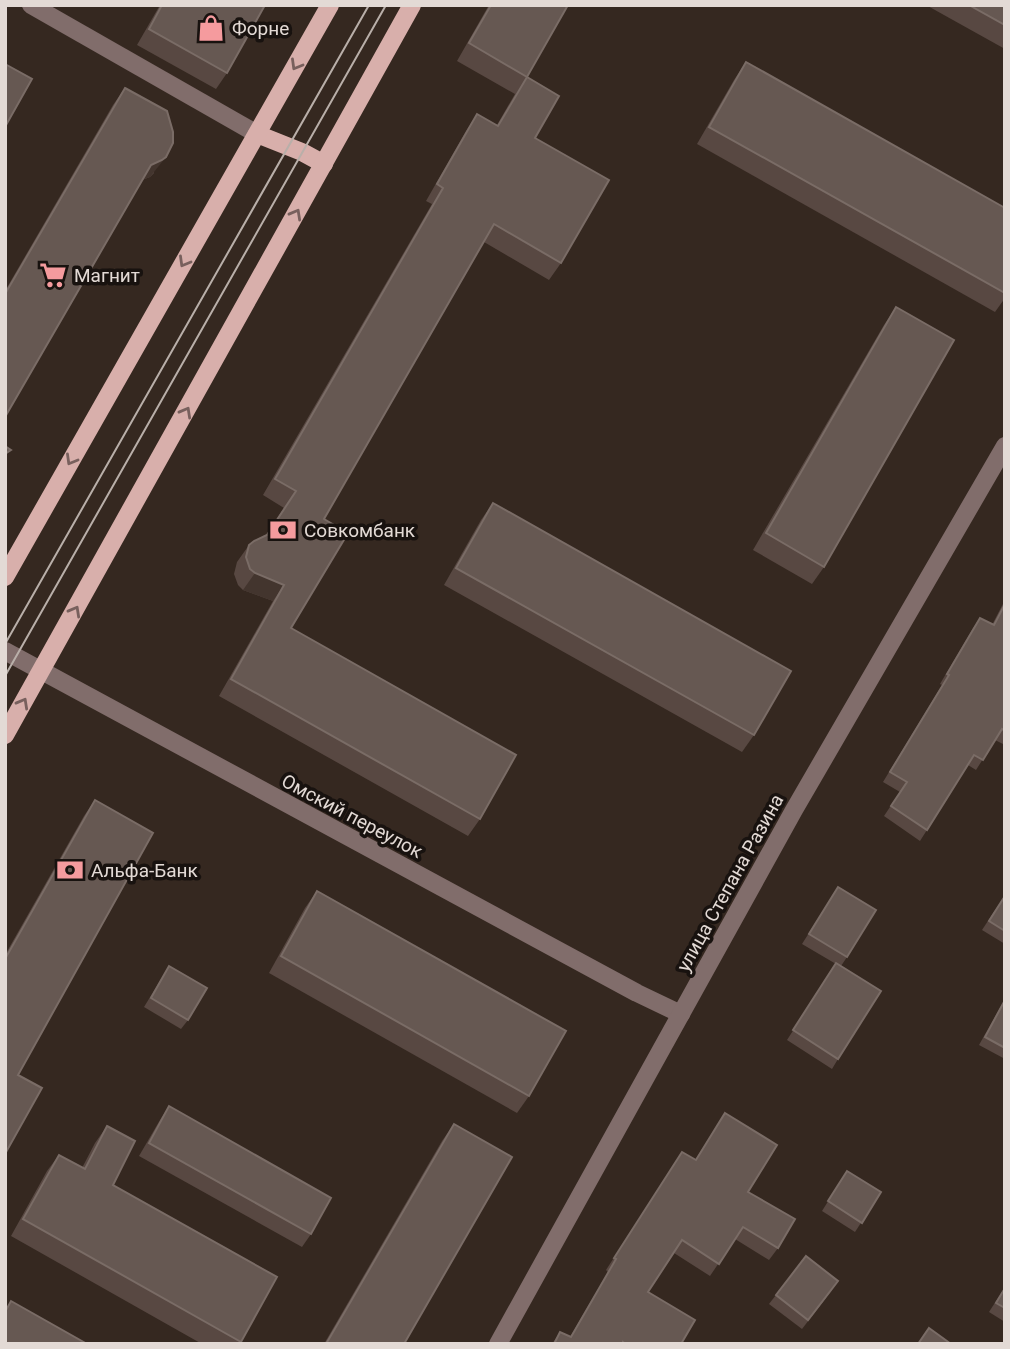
<svg xmlns="http://www.w3.org/2000/svg" width="1010" height="1349" font-family="Roboto,sans-serif">
<rect width="100%" height="100%" fill="#352820"/>
<g fill="none" stroke-linecap="round" stroke-linejoin="round">
<g stroke="#816d6b" stroke-width="18">
<path d="M 31,5 L 257,134"/>
<path d="M 5,651 L 637,993 L 681,1014"/>
<path d="M 498,1344 L 794,810 L 1005,446"/>
</g>
<g stroke="#d8afab" stroke-width="18">
<path d="M 257,134 L 302,152 L 324,164"/>
<path d="M 5,577 L 330,5"/>
<path d="M 5,735 L 412,5"/>
</g>
<g stroke="#b9afa9" stroke-width="2">
<path d="M 5,644 L 369,5"/>
<path d="M 5,676 L 386,5"/>
</g>
</g>
<g fill="#584842">
<path d="M 160,5 L 265,5 L 227,73 L 216,89 L 137,45 Z"/>
<path d="M 489,5 L 568,5 L 527,77 L 535,138 L 561,263 L 549,280 L 484,242 L 324,519 L 291,628 L 480,819 L 468,836 L 219,696 L 273,601 L 243,590 L 238,585 L 234,574 L 237,562 L 249,545 L 266,535 L 284,508 L 263,495 L 432,204 L 426,201 L 466,131 L 477,114 L 497,125 L 515,94 L 457,61 Z"/>
<path d="M 926,5 L 1005,5 L 1005,49 Z"/>
<path d="M 746,62 L 1005,208 L 1005,298 L 995,312 L 697,144 L 734,80 Z"/>
<path d="M 125,88 L 154,173 L 150,177 L 142,180 L 5,417 L 5,291 L 113,105 Z"/>
<path d="M 896,307 L 824,567 L 812,584 L 753,550 L 884,325 Z"/>
<path d="M 493,503 L 754,735 L 742,752 L 444,585 L 481,520 Z"/>
<path d="M 1005,600 L 1005,745 L 995,740 L 976,770 L 968,765 L 920,841 L 884,816 L 900,792 L 883,782 L 942,685 L 940,684 L 973,628 L 980,618 L 992,625 Z"/>
<path d="M 95,800 L 18,1075 L 5,1154 L 5,955 L 84,816 Z"/>
<path d="M 838,887 L 847,957 L 841,966 L 838,1059 L 832,1069 L 787,1040 L 836,964 L 802,944 Z"/>
<path d="M 317,891 L 529,1096 L 517,1113 L 269,973 L 305,908 Z"/>
<path d="M 1005,895 L 1005,944 L 982,930 Z"/>
<path d="M 169,966 L 188,1020 L 181,1029 L 144,1007 Z"/>
<path d="M 1005,999 L 1005,1059 L 979,1045 Z"/>
<path d="M 169,1106 L 311,1234 L 302,1247 L 139,1156 L 160,1120 Z"/>
<path d="M 725,1113 L 748,1192 L 778,1248 L 769,1260 L 735,1239 L 710,1276 L 674,1253 L 648,1292 L 681,1344 L 552,1344 L 560,1332 L 570,1337 L 608,1272 L 606,1270 L 682,1152 L 695,1160 Z"/>
<path d="M 454,1124 L 404,1344 L 324,1344 L 442,1141 Z"/>
<path d="M 107,1126 L 113,1185 L 241,1342 L 239,1344 L 202,1344 L 11,1236 L 47,1171 L 59,1155 L 82,1168 L 95,1143 Z"/>
<path d="M 847,1171 L 881,1192 L 855,1232 L 822,1211 Z"/>
<path d="M 1005,1287 L 1005,1322 L 989,1312 Z"/>
<path d="M 832,1290 L 802,1329 L 769,1304 L 776,1295 Z"/>
</g>
<g fill="#43352e">
<path d="M 166,157 L 150,177 L 139,181 L 151,165 Z"/>
<path d="M 255,573 L 284,585 L 273,601 L 243,590 Z"/>
</g>
<g fill="#665852" stroke="#7a6c66" stroke-width="2">
<path d="M 162,5 L 265,5 L 227,73 L 149,29 Z"/>
<path d="M 491,5 L 568,5 L 527,77 L 469,43 Z"/>
<path d="M 969,5 L 1005,5 L 1005,25 Z"/>
<path d="M 746,62 L 1005,208 L 1005,293 L 709,127 Z"/>
<path d="M 5,64 L 32,79 L 5,127 Z"/>
<path d="M 527,77 L 559,96 L 535,138 L 609,180 L 561,263 L 494,224 L 324,519 L 348,533 L 291,628 L 516,755 L 480,819 L 231,679 L 284,585 L 255,573 L 250,569 L 246,557 L 249,545 L 254,541 L 267,535 L 296,491 L 275,479 L 443,188 L 437,184 L 477,114 L 498,126 Z"/>
<path d="M 125,88 L 167,111 L 173,132 L 173,143 L 166,157 L 162,160 L 151,165 L 5,417 L 5,294 Z"/>
<path d="M 896,307 L 954,340 L 824,567 L 766,533 Z"/>
<path d="M 5,446 L 11,450 L 5,454 Z"/>
<path d="M 493,503 L 791,671 L 754,735 L 456,568 Z"/>
<path d="M 1005,604 L 1005,731 L 1002,729 L 983,760 L 974,755 L 927,830 L 891,806 L 907,782 L 890,772 L 949,675 L 947,674 L 980,618 L 994,625 Z"/>
<path d="M 95,800 L 153,833 L 18,1075 L 42,1088 L 5,1154 L 5,959 Z"/>
<path d="M 838,887 L 876,910 L 847,957 L 809,934 Z"/>
<path d="M 317,891 L 566,1031 L 529,1096 L 281,956 Z"/>
<path d="M 1005,896 L 1005,931 L 989,921 Z"/>
<path d="M 836,963 L 881,991 L 838,1059 L 793,1030 Z"/>
<path d="M 169,966 L 207,988 L 188,1020 L 151,998 Z"/>
<path d="M 1005,1000 L 1005,1048 L 985,1037 Z"/>
<path d="M 169,1106 L 331,1198 L 311,1234 L 149,1143 Z"/>
<path d="M 725,1113 L 777,1145 L 748,1192 L 795,1219 L 778,1248 L 743,1227 L 719,1264 L 682,1240 L 648,1292 L 695,1320 L 681,1344 L 626,1344 L 623,1342 L 623,1344 L 554,1344 L 560,1332 L 571,1337 L 616,1259 L 614,1258 L 682,1152 L 696,1160 Z"/>
<path d="M 454,1124 L 512,1157 L 404,1344 L 326,1344 Z"/>
<path d="M 107,1126 L 135,1141 L 113,1185 L 277,1277 L 241,1342 L 23,1219 L 59,1155 L 85,1169 Z"/>
<path d="M 847,1171 L 881,1192 L 862,1223 L 828,1201 Z"/>
<path d="M 806,1256 L 838,1281 L 808,1320 L 776,1295 Z"/>
<path d="M 1005,1288 L 1005,1308 L 996,1303 Z"/>
<path d="M 11,1301 L 87,1344 L 5,1344 L 5,1312 Z"/>
<path d="M 929,1328 L 951,1344 L 918,1344 Z"/>
</g>
<defs><path id="oneway-chevron" d="M-2-3.5L2.5 0L-2 3.5" fill="none" stroke-width="1.6" stroke-linecap="round" stroke-linejoin="round" transform="scale(1.75)"/></defs>
<g stroke="#78605d">
<use href="#oneway-chevron" transform="translate(296 65) rotate(120)"/>
<use href="#oneway-chevron" transform="translate(296 214) rotate(-61)"/>
<use href="#oneway-chevron" transform="translate(184 262) rotate(120)"/>
<use href="#oneway-chevron" transform="translate(186 412) rotate(-61)"/>
<use href="#oneway-chevron" transform="translate(71 460) rotate(120)"/>
<use href="#oneway-chevron" transform="translate(75 611) rotate(-61)"/>
<use href="#oneway-chevron" transform="translate(23 703) rotate(-61)"/>
</g>
<defs>
<symbol id="shop-bare" viewBox="-9 -9 18 18"><path d="M-5-2.5h2.3a2.7 3.5 0 0 1 5.4 0H5L5.5 6h-11ZM-1.5-2.5h3a1.5 2.3 0 0 0-3 0Z" fill="#f59b9e" stroke="#18120f" stroke-width="2.5" paint-order="stroke"/></symbol>
<symbol id="supermarket-bare" viewBox="-9 -9 18 18"><path d="M-6-5.5h2.5l.6 2H6L4.5 2H-2.5L-4.4-4H-6ZM-1.5 3.2a1.3 1.3 0 1 0 .1 0ZM3 3.2a1.3 1.3 0 1 0 .1 0Z" fill="#f59b9e" stroke="#18120f" stroke-width="2.5" paint-order="stroke"/></symbol>
<symbol id="bank-bare" viewBox="-9 -9 18 18"><path d="M-6-4H6V4H-6ZM0-2.3a2.3 2.3 0 1 0 0 4.6a2.3 2.3 0 1 0 0-4.6Z" fill="#f59b9e" stroke="#18120f" stroke-width="2.5" paint-order="stroke"/></symbol>
</defs>
<g fill-rule="evenodd">
<use href="#shop-bare" x="192" y="9" width="38" height="38"/>
<use href="#supermarket-bare" x="34" y="256" width="38" height="38"/>
<use href="#bank-bare" x="264" y="511" width="38" height="38"/>
<use href="#bank-bare" x="51" y="851" width="38" height="38"/>
</g>
<g text-anchor="middle" dominant-baseline="central" stroke-width="7" stroke-linejoin="round" paint-order="stroke">
<g font-size="19" fill="#e3dad5" stroke="#18120f" text-anchor="start">
<text x="232" y="28">Форне</text>
<text x="74" y="275">Магнит</text>
<text x="304" y="530">Совкомбанк</text>
<text x="91" y="870">Альфа-Банк</text>
</g>
<g font-size="19" fill="#e3dad5" stroke="#18120f">
<text transform="translate(352 816) rotate(28)">Омский переулок</text>
<text transform="translate(730 883) rotate(-61)">улица Степана Разина</text>
</g>
</g>
<rect width="1010" height="1349" fill="none" stroke="#e3dad5" stroke-width="14"/>
</svg>
